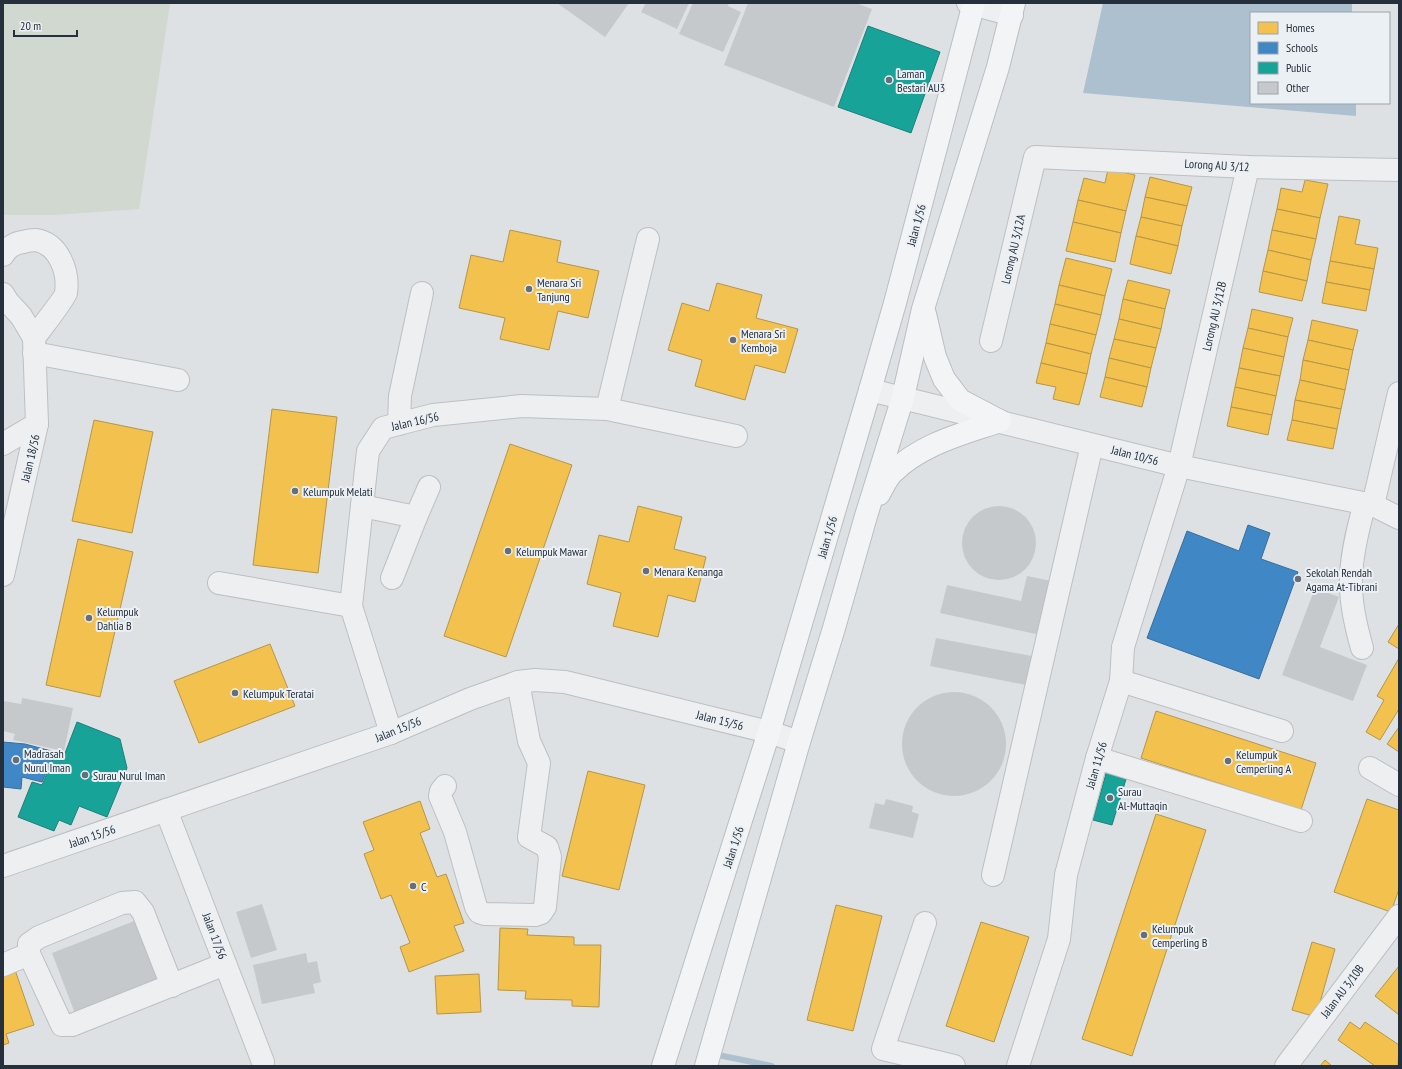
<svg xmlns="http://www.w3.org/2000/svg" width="1402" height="1069" font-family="'PT Sans Narrow',sans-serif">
<rect width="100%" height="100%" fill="#dee1e4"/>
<path fill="#d0d8cf" d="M 3,3 L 170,3 L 139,209 L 54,215 L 3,215 Z"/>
<path fill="#acc0d0" d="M 1103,3 L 1352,3 L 1352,13 L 1251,13 L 1251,103 L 1356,103 L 1356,116 L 1083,93 Z"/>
<g fill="#f2c14e" stroke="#b59649">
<path d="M 1108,169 L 1135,175 L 1126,211 L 1078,200 L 1084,178 L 1105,183 Z"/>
<path d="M 1150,177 L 1192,187 L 1187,206 L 1145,197 Z"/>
<path d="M 1305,180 L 1328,184 L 1320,218 L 1277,209 L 1281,188 L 1302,192 Z"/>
<path d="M 1145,197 L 1187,206 L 1182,226 L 1141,217 Z"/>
<path d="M 1078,200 L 1126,211 L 1121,233 L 1073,222 Z"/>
<path d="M 1277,209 L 1320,218 L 1316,239 L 1272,230 Z"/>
<path d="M 1339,216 L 1360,220 L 1355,244 L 1378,248 L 1374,269 L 1330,261 Z"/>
<path d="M 1141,217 L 1182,226 L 1178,246 L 1136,236 Z"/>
<path d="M 1073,222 L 1121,233 L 1115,262 L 1066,251 Z"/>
<path d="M 510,230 L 561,241 L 557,262 L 599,271 L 588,318 L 558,311 L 549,350 L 500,339 L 505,318 L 459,308 L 471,255 L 503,262 Z"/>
<path d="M 1272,230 L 1316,239 L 1311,260 L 1268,250 Z"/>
<path d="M 1136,236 L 1178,246 L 1171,274 L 1130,264 Z"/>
<path d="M 1268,250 L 1311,260 L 1307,281 L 1263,271 Z"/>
<path d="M 1066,258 L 1112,269 L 1105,296 L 1059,285 Z"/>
<path d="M 1330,261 L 1374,269 L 1370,290 L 1326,282 Z"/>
<path d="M 1263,271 L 1307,281 L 1302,301 L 1259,292 Z"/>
<path d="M 1128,280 L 1170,290 L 1165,309 L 1123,299 Z"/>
<path d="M 1326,282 L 1370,290 L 1366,311 L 1322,303 Z"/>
<path d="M 717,283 L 762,295 L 756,318 L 798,329 L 785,373 L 755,365 L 745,400 L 695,386 L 702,360 L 668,350 L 682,303 L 709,311 Z"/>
<path d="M 1059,285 L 1105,296 L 1101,315 L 1055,304 Z"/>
<path d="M 1123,299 L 1165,309 L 1161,329 L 1119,319 Z"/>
<path d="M 1055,304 L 1101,315 L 1096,335 L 1050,324 Z"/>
<path d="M 1252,309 L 1293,318 L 1288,337 L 1248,328 Z"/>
<path d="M 1119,319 L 1161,329 L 1156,348 L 1114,339 Z"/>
<path d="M 1312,320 L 1358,330 L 1353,350 L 1308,340 Z"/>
<path d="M 1050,324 L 1096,335 L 1091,354 L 1046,343 Z"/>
<path d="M 1248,328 L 1288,337 L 1284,357 L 1243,348 Z"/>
<path d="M 1114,339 L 1156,348 L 1151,368 L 1109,358 Z"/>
<path d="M 1308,340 L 1353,350 L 1349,370 L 1303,360 Z"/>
<path d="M 1046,343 L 1091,354 L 1087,374 L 1041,363 Z"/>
<path d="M 1243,348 L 1284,357 L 1280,376 L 1239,368 Z"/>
<path d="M 1109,358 L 1151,368 L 1147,387 L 1105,377 Z"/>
<path d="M 1303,360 L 1349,370 L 1345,390 L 1300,380 Z"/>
<path d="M 1041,363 L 1087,374 L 1079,405 L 1053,399 L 1056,387 L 1036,383 Z"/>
<path d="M 1239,368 L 1280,376 L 1276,396 L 1235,387 Z"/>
<path d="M 1105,377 L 1147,387 L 1142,407 L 1100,397 Z"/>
<path d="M 1300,380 L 1345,390 L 1341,409 L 1295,400 Z"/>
<path d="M 1235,387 L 1276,396 L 1272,415 L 1231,407 Z"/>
<path d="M 1295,400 L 1341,409 L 1337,429 L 1292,420 Z"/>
<path d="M 1231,407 L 1272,415 L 1268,435 L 1227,426 Z"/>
<path d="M 272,409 L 337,417 L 318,573 L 253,565 Z"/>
<path d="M 94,420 L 153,432 L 132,533 L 72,521 Z"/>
<path d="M 1292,420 L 1337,429 L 1333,449 L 1287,440 Z"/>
<path d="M 510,444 L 572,465 L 506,657 L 444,636 Z"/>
<path d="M 638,506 L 682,517 L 674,549 L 706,557 L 695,602 L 668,595 L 658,637 L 613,626 L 621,593 L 587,584 L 599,535 L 629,542 Z"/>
<path d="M 78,539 L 133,552 L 100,697 L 46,685 Z"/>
<path d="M 1399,624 L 1399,649 L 1388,642 Z"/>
<path d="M 270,644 L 295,706 L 199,743 L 174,681 Z"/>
<path d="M 1399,658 L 1399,709 L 1380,740 L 1366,732 L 1384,700 L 1377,696 Z"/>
<path d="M 1156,711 L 1316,763 L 1301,810 L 1141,758 Z"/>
<path d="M 1399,727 L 1399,752 L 1387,744 Z"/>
<path d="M 588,771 L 645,785 L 619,890 L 562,876 Z"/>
<path d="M 1367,799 L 1399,810 L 1399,889 L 1391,912 L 1334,892 Z"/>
<path d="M 420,801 L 430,829 L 420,833 L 437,877 L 446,874 L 464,923 L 454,926 L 464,951 L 409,972 L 400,947 L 410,943 L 391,895 L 381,899 L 364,854 L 374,850 L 363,822 Z"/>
<path d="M 1156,814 L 1206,830 L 1132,1056 L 1082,1039 Z"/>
<path d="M 836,905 L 882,916 L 853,1031 L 807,1020 Z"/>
<path d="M 981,922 L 1029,937 L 994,1042 L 946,1026 Z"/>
<path d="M 500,928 L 528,929 L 527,935 L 574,937 L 574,945 L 601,945 L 599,1007 L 572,1006 L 572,1000 L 525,999 L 526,991 L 498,990 Z"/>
<path d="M 1312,942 L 1335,949 L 1316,1017 L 1292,1010 Z"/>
<path d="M 1399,966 L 1399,1015 L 1375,996 Z"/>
<path d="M 14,967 L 34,1025 L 6,1034 L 9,1043 L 3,1045 L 3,971 Z"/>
<path d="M 479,974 L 481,1012 L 437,1014 L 435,976 Z"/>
<path d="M 1350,1022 L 1360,1029 L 1365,1022 L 1399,1045 L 1398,1066 L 1375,1066 L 1338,1040 Z"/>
<path d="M 1325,1060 L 1332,1066 L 1320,1066 Z"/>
</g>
<g fill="#3f88c5" stroke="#386e9c">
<path d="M 1248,525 L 1270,533 L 1261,559 L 1298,572 L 1259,679 L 1147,638 L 1187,531 L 1239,551 Z"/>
<path d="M 3,742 L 25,744 L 55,752 L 42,782 L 22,777 L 21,789 L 3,787 Z"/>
</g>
<g fill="#17a398" stroke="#1c807c">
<path d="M 868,26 L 940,52 L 911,133 L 838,107 Z"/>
<path d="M 77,722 L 120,739 L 127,768 L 107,817 L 79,806 L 71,825 L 59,820 L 54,831 L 18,817 L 32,782 L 42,785 L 54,757 L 62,761 Z"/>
<path d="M 1107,770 L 1127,776 L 1112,825 L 1093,820 Z"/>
</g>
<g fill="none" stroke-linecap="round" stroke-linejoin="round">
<path stroke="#acc0d0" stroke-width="6" d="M 718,1055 L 772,1066"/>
</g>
<g fill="#c6c9cc">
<path d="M 557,3 L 629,3 L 605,37 Z"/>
<path d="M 646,3 L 689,3 L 677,29 L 641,12 Z"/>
<path d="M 693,3 L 729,3 L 728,6 L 741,12 L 723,52 L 679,34 Z"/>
<path d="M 748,3 L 856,3 L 872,9 L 834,107 L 724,65 Z"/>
<circle cx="999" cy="543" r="37"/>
<path d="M 1027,576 L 1052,581 L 1040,635 L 940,613 L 947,585 L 1021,601 Z"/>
<path d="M 1315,588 L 1339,597 L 1320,647 L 1367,665 L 1353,701 L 1282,675 Z"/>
<path d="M 936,638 L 1037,657 L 1031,686 L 930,666 Z"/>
<circle cx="954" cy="744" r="52"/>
<path d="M 22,698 L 73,708 L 64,751 L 13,740 L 15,734 L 3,731 L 3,708 L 4,701 L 21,704 Z"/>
<path d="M 886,799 L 913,806 L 912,812 L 919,814 L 913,838 L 869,828 L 875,803 L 884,805 Z"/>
<path d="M 262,904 L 277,950 L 251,958 L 236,912 Z"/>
<path d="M 142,918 L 166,981 L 76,1016 L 52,953 Z"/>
<path d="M 306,953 L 308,963 L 317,961 L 321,982 L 313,984 L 315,993 L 262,1004 L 253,965 Z"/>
</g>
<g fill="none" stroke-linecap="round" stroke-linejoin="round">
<defs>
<g id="minor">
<path d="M 968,3 L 1012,15"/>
<path d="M 3,255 C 7,248 15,243 23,242 C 27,241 31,240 35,240 C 59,243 69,272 66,293 C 65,298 39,331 34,338"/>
<path d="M 3,294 L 8,302 L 21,316 L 34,338 L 37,424 L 3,575"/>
<path d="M 991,341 L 1035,157 L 1248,167 L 1399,170"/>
<path d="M 34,353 L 178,380"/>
<path d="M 870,390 L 1179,466 L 1373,505 L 1399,518"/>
<path d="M 607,409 L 648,239"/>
<path d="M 399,424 L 400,396 L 422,293"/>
<path d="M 3,444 L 37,424"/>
<path d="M 1373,505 L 1399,393"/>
<path d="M 362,506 L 416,517"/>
<path d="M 392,578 L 416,517 L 429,487"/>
<path d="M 219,583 L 351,606"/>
<path d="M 1362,648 C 1356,627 1351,606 1351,585 C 1350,559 1358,528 1365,503"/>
<path d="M 1121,681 L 1282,731"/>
<path d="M 391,733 L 351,606 L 368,451 L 383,428 L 433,415 L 522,406 L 607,409 L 736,436"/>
<path d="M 1097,758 L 1301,821"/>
<path d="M 1370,768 L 1399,785"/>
<path d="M 445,786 L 441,791 L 440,796 L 455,832 L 476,907 L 479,912 L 485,914 L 535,915 L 541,913 L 545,907 L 550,857 L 547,847 L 529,837 L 539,763 L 529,741 L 518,682"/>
<path d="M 166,810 L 263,1062"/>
<path d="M 3,866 L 391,733 L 470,699 L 518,682 L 535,680 L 565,682 L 769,732 L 799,742"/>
<path d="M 993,875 L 1092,445"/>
<path d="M 925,923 L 883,1049 L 954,1066"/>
<path d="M 3,965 L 29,954"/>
<path d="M 172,986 L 143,912 L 135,902 L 122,903 L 39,937 L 29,944 L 29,954 L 62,1025 L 72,1025 L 225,964"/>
<path d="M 1018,1066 L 1059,939 L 1066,875 L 1097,758 L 1121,681 L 1123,647 L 1179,466 L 1248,167"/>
<path d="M 1286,1066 L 1399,916"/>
</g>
<g id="major">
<path d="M 925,314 L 935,357 L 944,379 L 960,400 L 1000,421"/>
<path d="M 879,494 C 883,487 887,478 892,473 C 921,444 962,434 1000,421"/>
<path d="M 663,1066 L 769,732 L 870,390 L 895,303 L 974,3"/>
<path d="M 706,1066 L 799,742 L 834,628 L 866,516 L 903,397 L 923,309 L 998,67 L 1014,3"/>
</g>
</defs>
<use href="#minor" stroke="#bdbfc2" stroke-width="24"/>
<use href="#major" stroke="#babec2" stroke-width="24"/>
<use href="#minor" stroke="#eeeff1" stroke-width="22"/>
<use href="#major" stroke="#f2f4f5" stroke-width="22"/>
</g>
<g fill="#666e77" stroke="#ebf0f4" stroke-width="1.5">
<circle cx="889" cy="80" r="4"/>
<circle cx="529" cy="289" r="4"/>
<circle cx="733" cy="340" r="4"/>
<circle cx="295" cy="491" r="4"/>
<circle cx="508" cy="551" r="4"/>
<circle cx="646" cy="571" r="4"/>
<circle cx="1298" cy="579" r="4"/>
<circle cx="89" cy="618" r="4"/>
<circle cx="235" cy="693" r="4"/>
<circle cx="16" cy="760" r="4"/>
<circle cx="1228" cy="761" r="4"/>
<circle cx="85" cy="775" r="4"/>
<circle cx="1110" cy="798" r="4"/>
<circle cx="413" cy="886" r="4"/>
<circle cx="1144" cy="935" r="4"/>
</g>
<g text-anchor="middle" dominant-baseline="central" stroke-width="4" stroke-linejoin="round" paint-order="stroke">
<g font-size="12" fill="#26303c" stroke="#ebf0f4" text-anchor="start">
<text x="897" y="73">Laman<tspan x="897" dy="14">Bestari AU3</tspan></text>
<text x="537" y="282">Menara Sri<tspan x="537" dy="14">Tanjung</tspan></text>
<text x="741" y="333">Menara Sri<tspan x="741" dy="14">Kemboja</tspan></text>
<text x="303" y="491">Kelumpuk Melati</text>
<text x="516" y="551">Kelumpuk Mawar</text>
<text x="654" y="571">Menara Kenanga</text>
<text x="1306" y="572">Sekolah Rendah<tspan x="1306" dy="14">Agama At-Tibrani</tspan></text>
<text x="97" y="611">Kelumpuk<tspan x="97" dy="14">Dahlia B</tspan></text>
<text x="243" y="693">Kelumpuk Teratai</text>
<text x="24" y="753">Madrasah<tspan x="24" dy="14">Nurul Iman</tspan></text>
<text x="1236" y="754">Kelumpuk<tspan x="1236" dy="14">Cemperling A</tspan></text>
<text x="93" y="775">Surau Nurul Iman</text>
<text x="1118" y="791">Surau<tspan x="1118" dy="14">Al-Muttaqin</tspan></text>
<text x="421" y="886">C</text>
<text x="1152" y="928">Kelumpuk<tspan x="1152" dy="14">Cemperling B</tspan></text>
</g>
<g font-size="12" fill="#26303c" stroke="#ebf0f4">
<text transform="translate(1217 165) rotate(3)">Lorong AU 3/12</text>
<text transform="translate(916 225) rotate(-75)">Jalan 1/56</text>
<text transform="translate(1013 249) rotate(-77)">Lorong AU 3/12A</text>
<text transform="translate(1214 316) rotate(-77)">Lorong AU 3/12B</text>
<text transform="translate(415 421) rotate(-13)">Jalan 16/56</text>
<text transform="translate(1135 455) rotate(14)">Jalan 10/56</text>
<text transform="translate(30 458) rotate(-77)">Jalan 18/56</text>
<text transform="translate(827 537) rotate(-74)">Jalan 1/56</text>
<text transform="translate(720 720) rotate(14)">Jalan 15/56</text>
<text transform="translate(398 729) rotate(-22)">Jalan 15/56</text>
<text transform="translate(1096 765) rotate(-74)">Jalan 11/56</text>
<text transform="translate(92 836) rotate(-19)">Jalan 15/56</text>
<text transform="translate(733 847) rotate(-72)">Jalan 1/56</text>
<text transform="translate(215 936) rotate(69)">Jalan 17/56</text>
<text transform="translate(1342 991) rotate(-53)">Jalan AU 3/10B</text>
</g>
</g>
<rect width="1402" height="1069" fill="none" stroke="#26303c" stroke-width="8"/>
<rect x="1250" y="12" width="140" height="92" fill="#ebf0f4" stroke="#9ca3aa"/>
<rect x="1258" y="22" width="20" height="12" fill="#f2c14e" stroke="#9ca3aa"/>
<text x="1286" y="32" font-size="12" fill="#26303c">Homes</text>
<rect x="1258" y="42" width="20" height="12" fill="#3f88c5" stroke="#9ca3aa"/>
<text x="1286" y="52" font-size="12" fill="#26303c">Schools</text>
<rect x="1258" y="62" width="20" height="12" fill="#17a398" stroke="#9ca3aa"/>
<text x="1286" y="72" font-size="12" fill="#26303c">Public</text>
<rect x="1258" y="82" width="20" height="12" fill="#c6c9cc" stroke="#9ca3aa"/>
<text x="1286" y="92" font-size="12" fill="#26303c">Other</text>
<path d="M14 30v6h63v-6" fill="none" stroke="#26303c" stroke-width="2"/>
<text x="20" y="30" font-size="12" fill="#26303c" stroke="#ebf0f4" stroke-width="3" paint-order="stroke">20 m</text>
</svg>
